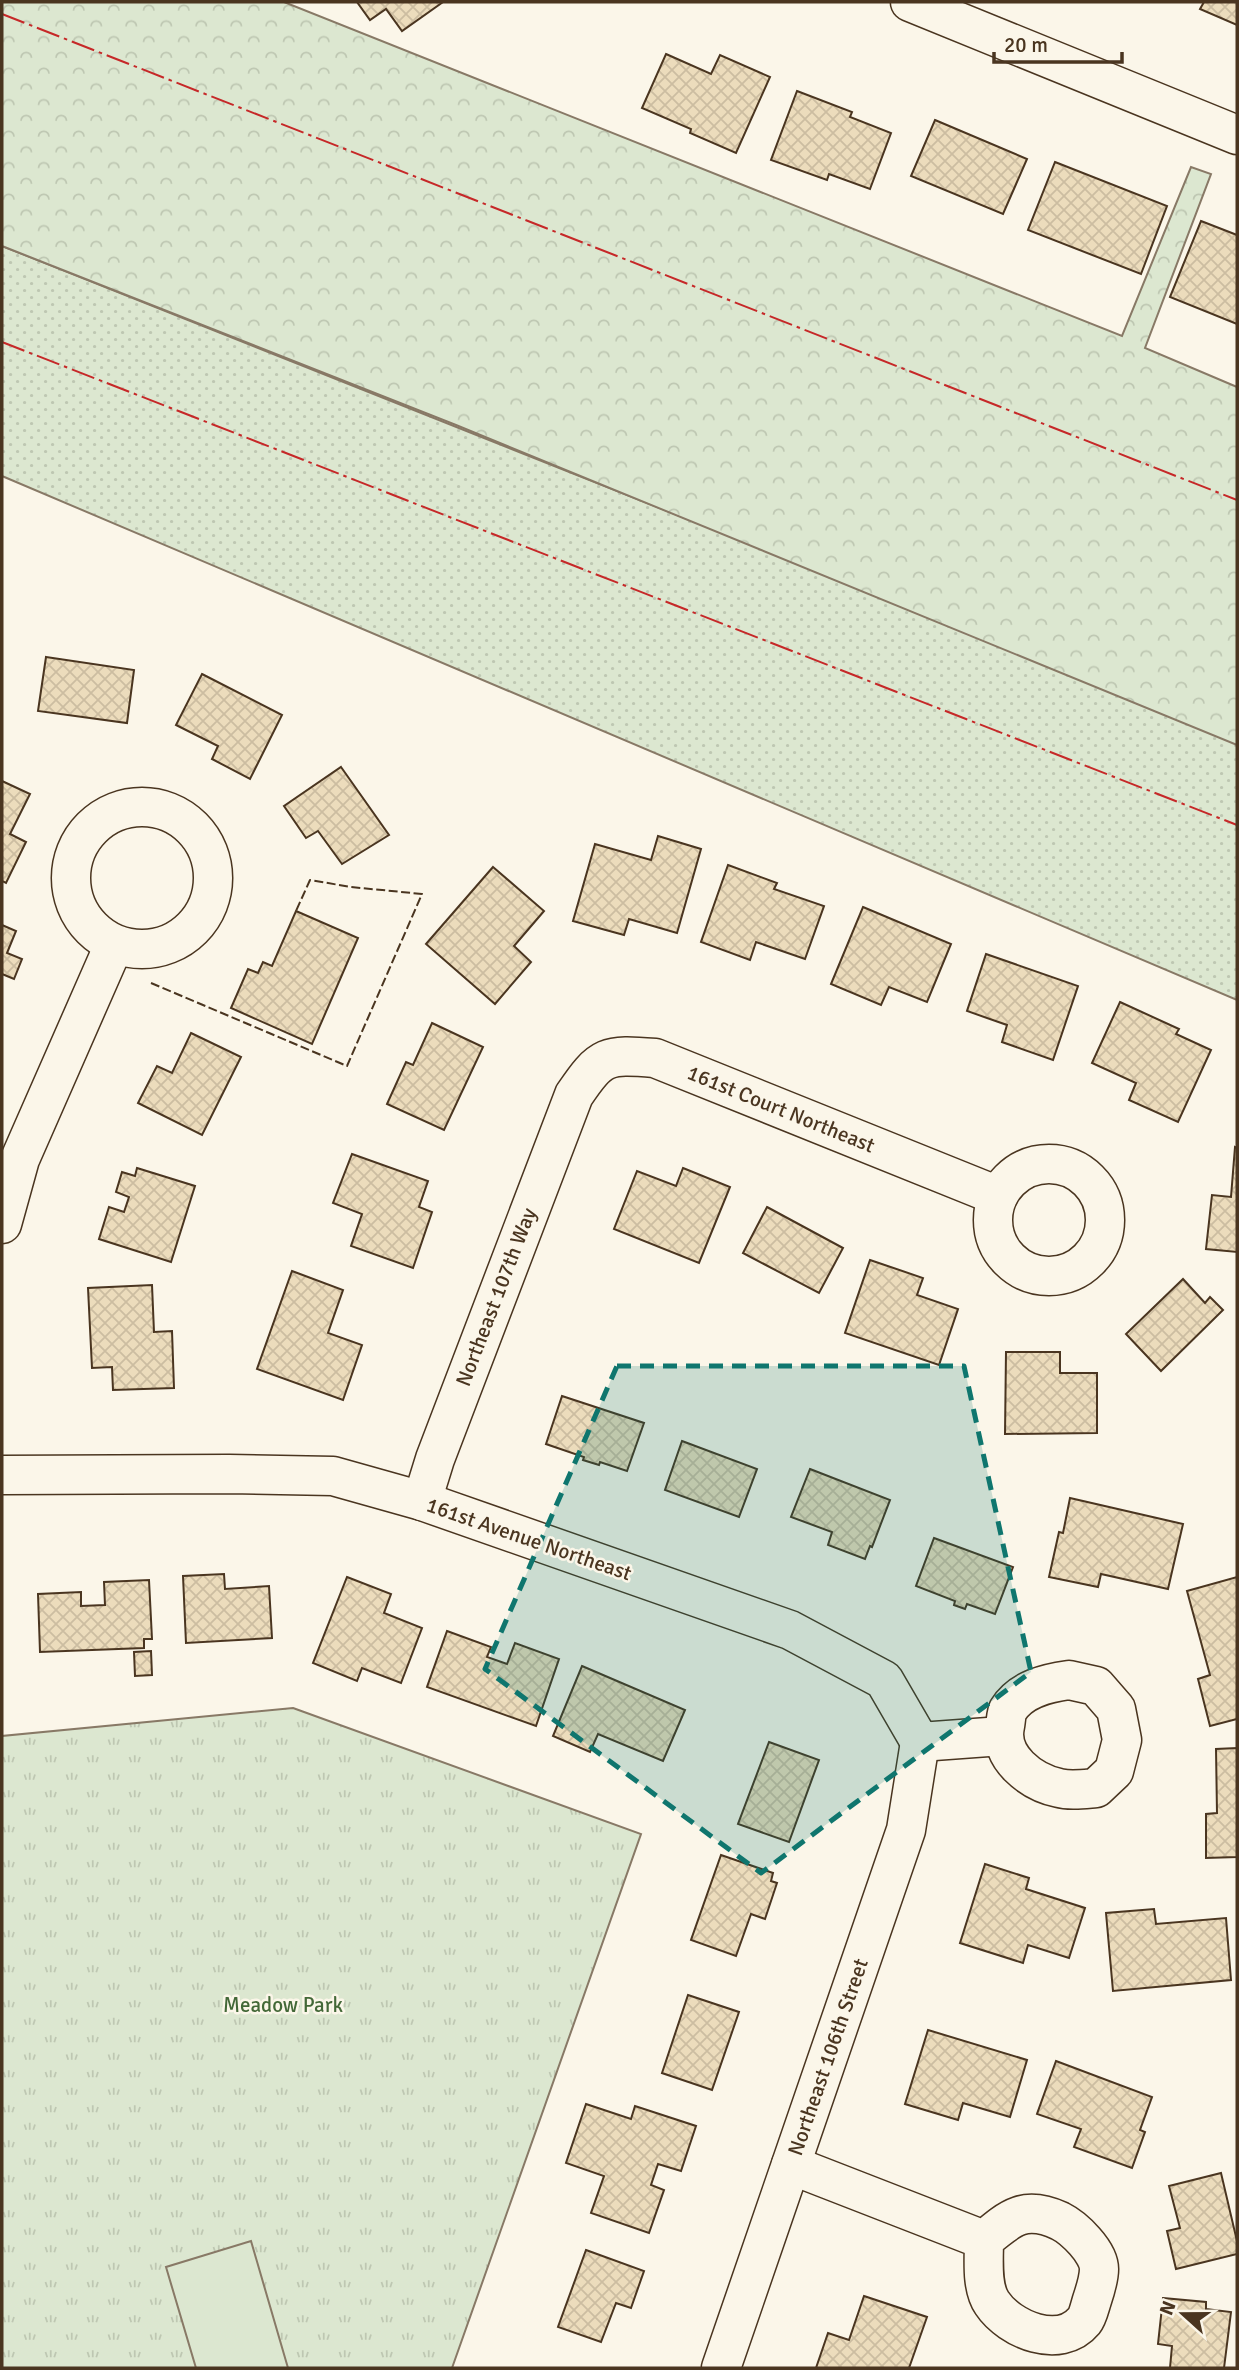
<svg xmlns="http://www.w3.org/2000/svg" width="1239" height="2370" font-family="Signika,sans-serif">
<defs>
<pattern id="grass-dots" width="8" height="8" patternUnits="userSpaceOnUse" patternTransform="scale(1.75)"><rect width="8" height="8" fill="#dce7d0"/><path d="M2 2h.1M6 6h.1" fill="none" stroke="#bec7b2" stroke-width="1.8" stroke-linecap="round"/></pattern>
<pattern id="forest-crowns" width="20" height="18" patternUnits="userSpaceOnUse" patternTransform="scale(1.75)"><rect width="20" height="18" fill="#dce7d0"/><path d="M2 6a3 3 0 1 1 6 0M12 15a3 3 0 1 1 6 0" fill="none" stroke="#bec7b2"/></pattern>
<pattern id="park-tufts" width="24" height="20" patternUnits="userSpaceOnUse" patternTransform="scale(1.75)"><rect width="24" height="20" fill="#dce7d0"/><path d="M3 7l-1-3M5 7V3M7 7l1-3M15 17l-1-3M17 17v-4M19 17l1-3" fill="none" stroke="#bec7b2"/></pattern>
<pattern id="building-cross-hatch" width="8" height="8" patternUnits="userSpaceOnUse" patternTransform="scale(1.75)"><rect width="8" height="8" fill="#ecdcbc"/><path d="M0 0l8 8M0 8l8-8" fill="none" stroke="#ccbda1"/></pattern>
</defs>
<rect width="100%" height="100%" fill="#fbf6e9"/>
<path fill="url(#grass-dots)" stroke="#887966" stroke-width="2" d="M 2,246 L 1237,738 L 1237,1000 L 2,476 Z"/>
<path fill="url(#forest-crowns)" stroke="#887966" stroke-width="2" d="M 2,2 L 284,2 L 1122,336 L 1191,167 L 1211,174 L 1145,348 L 1237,387 L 1237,745 L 456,425 L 2,246 Z"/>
<path fill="url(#park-tufts)" stroke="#887966" stroke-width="2" d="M 293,1708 L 641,1834 L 452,2368 L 2,2368 L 2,1736 Z"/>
<path fill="#dce7d0" stroke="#887966" stroke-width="2" d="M 251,2241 L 288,2368 L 196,2368 L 166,2267 Z"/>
<g fill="url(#building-cross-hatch)" stroke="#4a3520" stroke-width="2">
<path d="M 357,2 L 443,2 L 402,31 L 386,9 L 370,20 Z"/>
<path d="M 1204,2 L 1237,2 L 1237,25 L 1200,9 Z"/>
<path d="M 666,54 L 711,74 L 720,55 L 770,77 L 736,153 L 690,133 L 691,129 L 642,108 Z"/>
<path d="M 797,91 L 852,112 L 850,117 L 891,133 L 870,189 L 829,174 L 827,180 L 771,160 Z"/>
<path d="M 935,120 L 1027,159 L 1003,214 L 911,176 Z"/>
<path d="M 1055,162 L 1167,206 L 1141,274 L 1028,230 Z"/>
<path d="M 1201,221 L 1237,235 L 1237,324 L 1170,297 Z"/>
<path d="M 46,657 L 134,670 L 127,723 L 38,711 Z"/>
<path d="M 202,674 L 282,715 L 250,779 L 212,759 L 218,746 L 176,725 Z"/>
<path d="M 341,767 L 389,835 L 342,864 L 318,831 L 306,838 L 284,806 Z"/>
<path d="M 2,781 L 30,794 L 10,834 L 26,842 L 6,883 L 2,881 Z"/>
<path d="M 658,836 L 701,849 L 677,933 L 629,919 L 624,935 L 573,921 L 595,844 L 651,860 Z"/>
<path d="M 728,865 L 777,883 L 774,889 L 824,906 L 805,959 L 756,942 L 750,960 L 701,942 Z"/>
<path d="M 493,867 L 544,911 L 514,946 L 531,962 L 495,1004 L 426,944 Z"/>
<path d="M 863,907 L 951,944 L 927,1002 L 889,987 L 881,1005 L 831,984 Z"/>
<path d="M 296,911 L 358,938 L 312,1044 L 231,1008 L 248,969 L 258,973 L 263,962 L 272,966 Z"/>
<path d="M 2,925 L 16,931 L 7,953 L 22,959 L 14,979 L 2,974 Z"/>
<path d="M 986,954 L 1078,986 L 1053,1060 L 1002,1042 L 1007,1025 L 967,1011 Z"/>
<path d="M 1120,1002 L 1179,1029 L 1176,1034 L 1211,1050 L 1178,1122 L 1129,1100 L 1136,1083 L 1092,1063 Z"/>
<path d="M 432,1023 L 483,1047 L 444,1130 L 387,1104 L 406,1062 L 413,1065 Z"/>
<path d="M 191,1033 L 241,1057 L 202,1135 L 138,1103 L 157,1066 L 172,1073 Z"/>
<path d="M 1235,1147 L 1237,1148 L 1237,1252 L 1206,1249 L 1212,1195 L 1231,1197 Z"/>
<path d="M 352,1154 L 428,1181 L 419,1207 L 432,1212 L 413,1268 L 351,1246 L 362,1214 L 333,1203 Z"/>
<path d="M 137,1168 L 195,1186 L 171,1262 L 99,1239 L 109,1207 L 124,1212 L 129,1197 L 116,1192 L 122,1172 L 135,1176 Z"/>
<path d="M 683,1168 L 730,1187 L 699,1263 L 614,1229 L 637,1171 L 676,1186 Z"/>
<path d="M 767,1207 L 843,1248 L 819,1293 L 743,1253 Z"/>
<path d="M 870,1260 L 923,1278 L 917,1295 L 958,1309 L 939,1365 L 845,1333 Z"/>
<path d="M 292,1271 L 343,1290 L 328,1333 L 362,1345 L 343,1400 L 257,1369 Z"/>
<path d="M 1183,1279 L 1205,1303 L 1210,1297 L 1223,1310 L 1161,1371 L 1126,1334 Z"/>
<path d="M 152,1285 L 154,1332 L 172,1331 L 174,1388 L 113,1390 L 112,1367 L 92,1368 L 88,1288 Z"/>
<path d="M 1006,1352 L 1060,1352 L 1060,1373 L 1097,1373 L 1097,1433 L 1005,1434 Z"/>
<path d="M 562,1396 L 644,1423 L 627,1471 L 600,1462 L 599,1465 L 583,1460 L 584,1457 L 546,1444 Z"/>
<path d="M 682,1441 L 757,1469 L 739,1517 L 665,1490 Z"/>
<path d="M 810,1469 L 890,1500 L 872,1547 L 870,1546 L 865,1559 L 828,1545 L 832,1532 L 791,1517 Z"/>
<path d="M 1070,1498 L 1183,1524 L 1168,1589 L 1101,1574 L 1098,1587 L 1049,1577 L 1059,1532 L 1063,1533 Z"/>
<path d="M 934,1538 L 1013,1567 L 995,1614 L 967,1604 L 965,1609 L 954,1605 L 955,1601 L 916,1586 Z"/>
<path d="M 224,1574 L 225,1589 L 269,1586 L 272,1638 L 186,1643 L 183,1576 Z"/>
<path d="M 347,1577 L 391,1594 L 384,1613 L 422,1628 L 401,1683 L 362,1668 L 357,1681 L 313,1663 Z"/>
<path d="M 1237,1577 L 1237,1719 L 1210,1726 L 1198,1679 L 1210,1675 L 1187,1591 Z"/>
<path d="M 149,1580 L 152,1639 L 144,1639 L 144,1648 L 40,1652 L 38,1594 L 81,1592 L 81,1606 L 105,1605 L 104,1582 Z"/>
<path d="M 447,1631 L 491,1647 L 487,1657 L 507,1664 L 515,1643 L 559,1659 L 536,1726 L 427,1687 Z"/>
<path d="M 151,1651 L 152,1675 L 135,1676 L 134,1652 Z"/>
<path d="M 582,1666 L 685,1710 L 663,1761 L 598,1734 L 590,1752 L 553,1736 Z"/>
<path d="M 769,1742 L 819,1760 L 789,1842 L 738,1824 Z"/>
<path d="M 1237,1748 L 1237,1857 L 1206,1858 L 1206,1814 L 1217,1813 L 1216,1749 Z"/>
<path d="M 721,1855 L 773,1873 L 771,1881 L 777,1883 L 765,1919 L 751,1914 L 736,1956 L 691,1940 Z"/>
<path d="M 985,1864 L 1029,1878 L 1026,1889 L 1085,1908 L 1069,1958 L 1028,1945 L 1023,1963 L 960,1943 Z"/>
<path d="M 1154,1909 L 1156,1924 L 1226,1918 L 1231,1980 L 1113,1991 L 1106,1913 Z"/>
<path d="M 688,1995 L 739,2012 L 712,2090 L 662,2073 Z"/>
<path d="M 928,2030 L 1027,2060 L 1010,2117 L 963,2103 L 958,2120 L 905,2104 Z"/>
<path d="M 1056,2061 L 1152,2097 L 1140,2130 L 1145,2132 L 1132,2168 L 1074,2147 L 1081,2129 L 1037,2114 Z"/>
<path d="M 586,2104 L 631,2119 L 635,2106 L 696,2126 L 681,2171 L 658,2164 L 651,2185 L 664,2190 L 649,2233 L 591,2213 L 604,2176 L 566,2163 Z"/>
<path d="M 1221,2173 L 1237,2241 L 1237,2254 L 1176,2269 L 1167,2231 L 1180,2228 L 1169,2186 Z"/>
<path d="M 586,2250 L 644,2271 L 631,2308 L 616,2303 L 601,2342 L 558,2327 Z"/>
<path d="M 864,2296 L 927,2317 L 909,2368 L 816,2368 L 828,2333 L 849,2340 Z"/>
<path d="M 1163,2298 L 1206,2302 L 1206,2309 L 1231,2312 L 1224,2368 L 1170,2368 L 1172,2346 L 1158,2344 Z"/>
</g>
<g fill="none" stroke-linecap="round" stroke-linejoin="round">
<defs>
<g id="minor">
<path d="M 910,2 L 1237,135"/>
<circle cx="142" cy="878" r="71"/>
<circle cx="1049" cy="1220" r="56"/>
<path d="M 2,1224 L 20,1159 L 114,945"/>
<path d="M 2,1475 L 229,1474 L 333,1476 L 422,1501 L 790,1630 L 884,1680 L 920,1742 L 1002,1736"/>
<path d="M 422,1501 L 435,1459 L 574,1095 C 601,1055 606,1054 655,1058 L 998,1196"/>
<path d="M 1069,1680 L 1096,1686 L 1116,1709 L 1122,1740 L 1114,1771 L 1096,1788 C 1084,1789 1070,1791 1059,1788 C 1031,1782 998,1757 1005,1726 C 1006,1721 1006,1714 1008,1710 C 1021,1689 1047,1683 1069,1680 Z"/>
<path d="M 791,2165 L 984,2240 C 984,2259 981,2287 992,2303 C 1010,2330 1060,2350 1084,2321 C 1088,2316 1090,2306 1092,2300 C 1095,2291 1099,2279 1099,2269 C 1099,2252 1074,2228 1060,2221 C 1025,2205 1011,2217 984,2240"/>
<path d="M 721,2368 L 906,1830 L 920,1742"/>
</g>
</defs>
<use href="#minor" stroke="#4a3520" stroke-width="41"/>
<use href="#minor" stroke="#fbf6e9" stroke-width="38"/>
<path stroke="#4a3520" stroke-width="2" stroke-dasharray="9 3.5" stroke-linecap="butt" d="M 151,983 L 347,1066 L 422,894 L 351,887 L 310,880 L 296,911"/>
<g stroke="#c62828" stroke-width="2" stroke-dasharray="24 5 3.5 5" stroke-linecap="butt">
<path d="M 2,14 L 1237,500"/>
<path d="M 2,342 L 1237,825"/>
</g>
</g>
<path fill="#0f766e" fill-opacity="0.2" stroke="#0f766e" stroke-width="5" stroke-dasharray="14 9" stroke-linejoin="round" d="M 617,1366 L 964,1366 L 1031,1672 L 761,1873 L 485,1669 Z"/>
<g text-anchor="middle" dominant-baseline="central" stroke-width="5" stroke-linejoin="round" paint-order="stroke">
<g font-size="21" fill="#4a3520" stroke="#fbf6e9">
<text transform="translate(781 1109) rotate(22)">161st Court Northeast</text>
<text transform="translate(496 1297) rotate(-69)">Northeast 107th Way</text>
<text transform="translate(529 1539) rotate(19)">161st Avenue Northeast</text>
<text transform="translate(828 2057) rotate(-71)">Northeast 106th Street</text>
</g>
<g font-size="21" fill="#436837" stroke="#fbf6e9">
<text x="283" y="2005">Meadow Park</text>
</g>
</g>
<rect width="1239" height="2370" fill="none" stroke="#4a3520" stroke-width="7"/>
<g transform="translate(1183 2314) rotate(291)" stroke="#fbf6e9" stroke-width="5" paint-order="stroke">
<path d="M0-5L12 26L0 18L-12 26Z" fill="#4a3520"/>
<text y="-10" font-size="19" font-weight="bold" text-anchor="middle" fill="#4a3520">N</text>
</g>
<path d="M994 52v10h128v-10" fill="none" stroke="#4a3520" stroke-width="3.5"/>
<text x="1004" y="52" font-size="21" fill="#4a3520" stroke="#fbf6e9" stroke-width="5" paint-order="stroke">20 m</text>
</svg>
